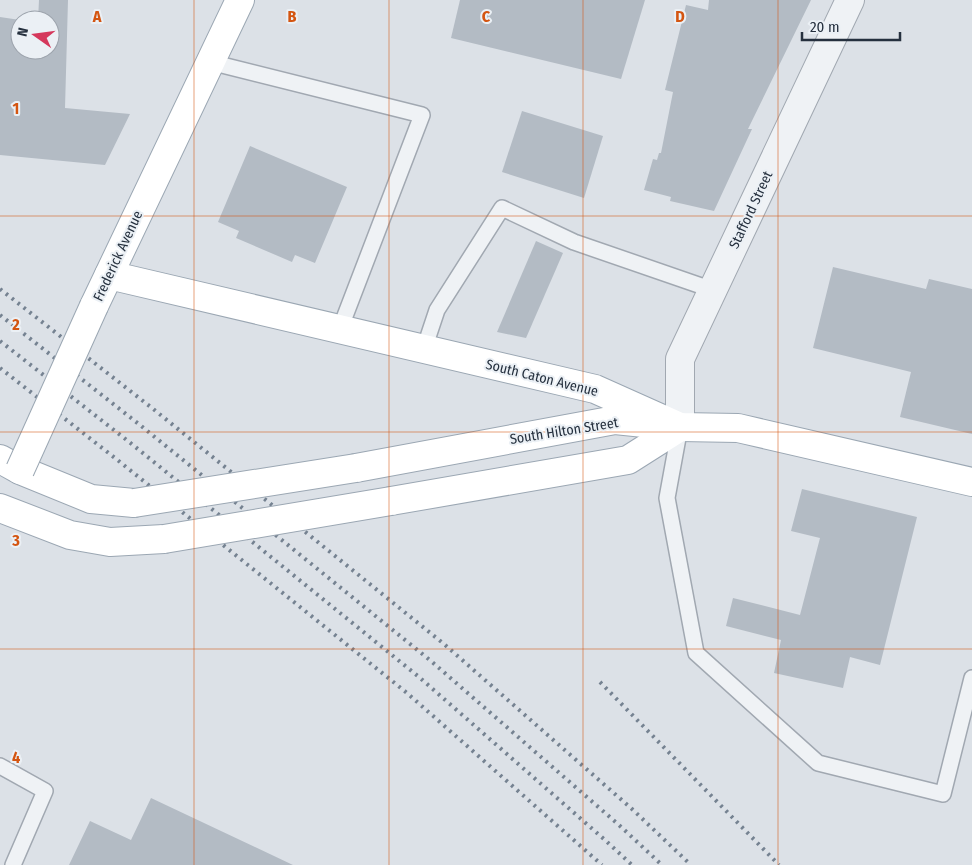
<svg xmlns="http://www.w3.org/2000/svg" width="972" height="865" font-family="'Fira Sans Condensed',sans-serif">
<rect width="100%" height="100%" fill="#dce1e7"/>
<g fill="#b3bbc4">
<path d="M 39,0 L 68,0 L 65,108 L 130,114 L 105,165 L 0,155 L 0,17 L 20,20 L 20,50 L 50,50 L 50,20 L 38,20 Z"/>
<path d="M 460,0 L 645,0 L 621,79 L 451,38 Z"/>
<path d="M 709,0 L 811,0 L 748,129 L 752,129 L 714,211 L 670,201 L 671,197 L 644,190 L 653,159 L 657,160 L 659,153 L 661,153 L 673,92 L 665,90 L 686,5 L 708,10 Z"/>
<path d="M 522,111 L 603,136 L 584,198 L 502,172 Z"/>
<path d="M 250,146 L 347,187 L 315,263 L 295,255 L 292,262 L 236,238 L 239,231 L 218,222 Z"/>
<path d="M 536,241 L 563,253 L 526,338 L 497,332 Z"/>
<path d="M 833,267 L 926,289 L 929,279 L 972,289 L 972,434 L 900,417 L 911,372 L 813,348 Z"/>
<path d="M 802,489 L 917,517 L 880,665 L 850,657 L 843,688 L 774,673 L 781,640 L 726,626 L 733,598 L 800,615 L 820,538 L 791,531 Z"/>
<path d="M 151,798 L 293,865 L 69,865 L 90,821 L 131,840 Z"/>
</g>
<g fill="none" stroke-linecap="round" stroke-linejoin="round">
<defs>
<g id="lane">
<path d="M 210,62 L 422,115 L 340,329"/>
<path d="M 424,349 L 437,310 L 502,208 L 574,242 L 713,290"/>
<path d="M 680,427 L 667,498 L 696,653 L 818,763 L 943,794 L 972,678"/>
<path d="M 0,766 L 45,791 L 13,865"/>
</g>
<path id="street" d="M 680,427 L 680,359 L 850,0"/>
<g id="primary">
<path d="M 109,275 L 595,389 L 680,427 L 738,428 L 972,482"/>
<path d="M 94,306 L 240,0"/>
<path d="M 0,459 L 20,470 L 91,499 L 134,503"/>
<path d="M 356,468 L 615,420 L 654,424"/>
<path d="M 391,501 L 628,460 L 680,427"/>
<path d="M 0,508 L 70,535 L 110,542 L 164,539"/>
</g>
</defs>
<use href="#lane" stroke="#a1a8b1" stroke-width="18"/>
<use href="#street" stroke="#a1a8b1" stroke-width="30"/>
<use href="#primary" stroke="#9ba7b3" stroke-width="30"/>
<use href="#lane" stroke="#eff2f5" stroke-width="15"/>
<use href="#street" stroke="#eff2f5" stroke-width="28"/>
<use href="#primary" stroke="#fff" stroke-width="28"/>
<g stroke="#758291" stroke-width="4" stroke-dasharray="2.5 5" stroke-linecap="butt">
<path d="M 0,289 L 152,408 L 444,644 L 632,809 L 691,865"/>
<path d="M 0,315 L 140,425 L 431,661 L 619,825 L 662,865"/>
<path d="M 0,341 L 128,441 L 419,677 L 605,840 L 632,865"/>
<path d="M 0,368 L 115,458 L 407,693 L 602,865"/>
<path d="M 600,682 L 779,865"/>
</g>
<defs>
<g id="primary-bridge">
<path d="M 20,470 L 94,306"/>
<path d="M 134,503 L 356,468"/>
<path d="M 164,539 L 391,501"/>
</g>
</defs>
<use href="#primary-bridge" stroke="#9ba7b3" stroke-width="30" stroke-linecap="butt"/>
<use href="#primary-bridge" stroke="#fff" stroke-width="28"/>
</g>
<path fill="none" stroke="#d45511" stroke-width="1" stroke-opacity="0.55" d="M 194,0 L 194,865M 389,0 L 389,865M 583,0 L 583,865M 778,0 L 778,865M 0,216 L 972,216M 0,432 L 972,432M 0,649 L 972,649"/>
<g text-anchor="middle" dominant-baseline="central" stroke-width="4" stroke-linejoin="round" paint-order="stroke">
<g font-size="14" fill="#25303e" stroke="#ebf0f5">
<text transform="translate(751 210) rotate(-65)">Stafford Street</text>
<text transform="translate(118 256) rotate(-65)">Frederick Avenue</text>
<text transform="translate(542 378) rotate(14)">South Caton Avenue</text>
<text transform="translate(564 431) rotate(-9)">South Hilton Street</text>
</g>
</g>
<g font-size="16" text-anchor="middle" font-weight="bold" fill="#d45511" stroke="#ebf0f5" stroke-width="4" stroke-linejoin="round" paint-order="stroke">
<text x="97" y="22">A</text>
<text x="292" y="22">B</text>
<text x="486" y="22">C</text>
<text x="680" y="22">D</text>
<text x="16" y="114">1</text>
<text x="16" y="330">2</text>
<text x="16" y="546">3</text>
<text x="16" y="763">4</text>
</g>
<g transform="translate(35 35) rotate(284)"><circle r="24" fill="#ebf0f5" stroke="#9ca3ac"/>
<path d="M0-4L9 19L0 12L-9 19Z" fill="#d5385c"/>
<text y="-8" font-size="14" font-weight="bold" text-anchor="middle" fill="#25303e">N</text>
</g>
<path d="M802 32v8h98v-8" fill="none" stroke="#25303e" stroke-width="2.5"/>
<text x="810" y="32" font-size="15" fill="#25303e" stroke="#ebf0f5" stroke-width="4" paint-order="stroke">20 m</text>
</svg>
